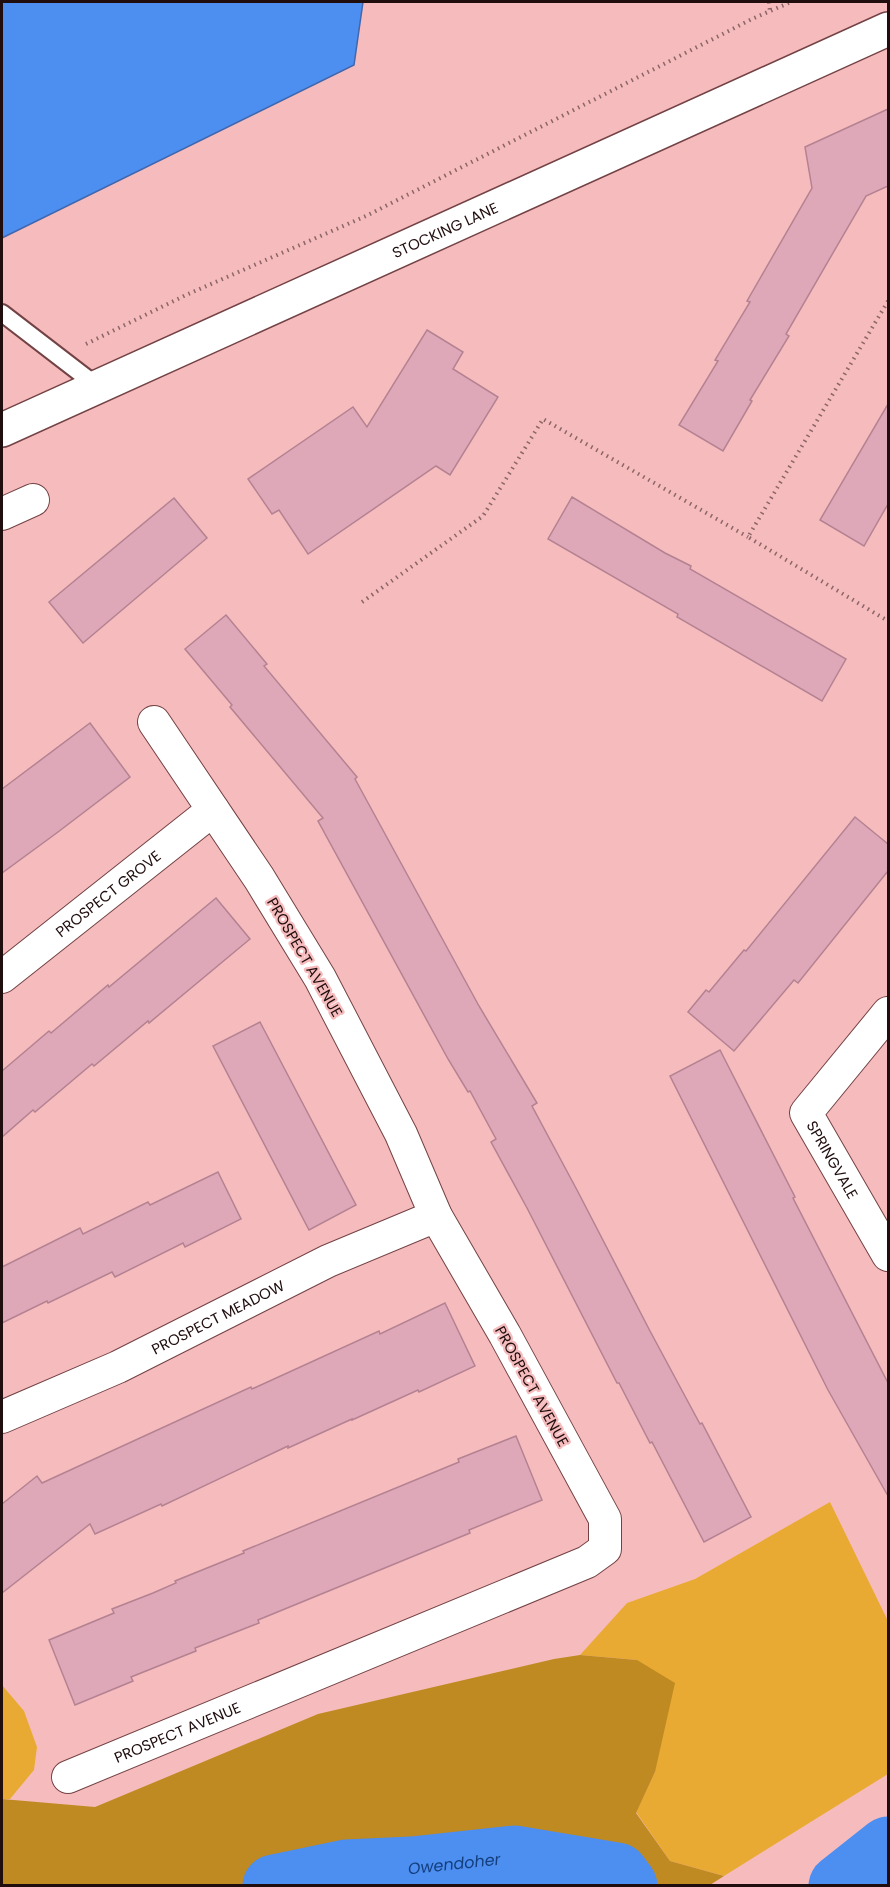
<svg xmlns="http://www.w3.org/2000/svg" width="890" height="1887" font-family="Poppins,sans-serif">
<rect width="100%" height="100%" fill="#f6bcbd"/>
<g fill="#e9aa34">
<path d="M 830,1502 L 888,1621 L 888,1774 L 724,1876 L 670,1861 L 636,1812 L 655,1772 L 637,1660 L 580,1655 L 627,1603 L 695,1579 Z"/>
<path d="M 2,1685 L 24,1711 L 37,1747 L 34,1770 L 10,1799 L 2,1799 Z"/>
</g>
<path fill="#bf8a21" d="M 580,1655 L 637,1660 L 675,1683 L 655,1772 L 636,1813 L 670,1861 L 724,1876 L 710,1885 L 585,1886 L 556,1881 L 483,1886 L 2,1885 L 2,1799 L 95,1807 L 318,1714 L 554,1659 Z"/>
<path fill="#4d8ef1" stroke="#4067ad" stroke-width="1.5" d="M 2,2 L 363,2 L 354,65 L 2,238 Z"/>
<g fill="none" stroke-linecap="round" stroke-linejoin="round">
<g stroke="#4d8ef1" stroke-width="63">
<path id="s1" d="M 274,1886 L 346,1871 L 412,1868 L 515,1857 L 617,1874 L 626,1886"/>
<path d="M 840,1886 L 888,1848"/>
</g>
</g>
<g fill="#dea8b8" stroke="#b58292" stroke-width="1.5">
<path d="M 888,109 L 888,186 L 866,196 L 786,334 L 789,336 L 750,400 L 752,401 L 723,451 L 679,425 L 718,361 L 715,360 L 750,302 L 747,301 L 812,188 L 805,147 Z"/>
<path d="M 427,330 L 463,352 L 453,369 L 498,397 L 450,475 L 436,466 L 308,554 L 279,510 L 272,514 L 248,479 L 353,407 L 367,427 Z"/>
<path d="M 888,404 L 888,504 L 864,546 L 820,520 Z"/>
<path d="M 572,497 L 665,553 L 691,566 L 690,569 L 846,659 L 822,701 L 677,617 L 678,614 L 548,539 Z"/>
<path d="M 174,498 L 207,538 L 83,643 L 49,602 Z"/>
<path d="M 226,615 L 267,664 L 264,666 L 357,777 L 355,779 L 479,1006 L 537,1103 L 532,1106 L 577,1190 L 650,1331 L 700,1424 L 702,1423 L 751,1517 L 704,1542 L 652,1442 L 650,1443 L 619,1383 L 617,1383 L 527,1208 L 491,1142 L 496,1139 L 470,1091 L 468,1092 L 448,1059 L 318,821 L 323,818 L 230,707 L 232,705 L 185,649 Z"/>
<path d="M 90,723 L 130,777 L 58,832 L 2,873 L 2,789 Z"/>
<path d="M 855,817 L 888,844 L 888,871 L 798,983 L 794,980 L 734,1051 L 688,1012 L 706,990 L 709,992 L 744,950 L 746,951 Z"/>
<path d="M 216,898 L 250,939 L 149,1023 L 148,1021 L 94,1066 L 92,1064 L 35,1112 L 33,1110 L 2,1137 L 2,1071 L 49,1031 L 51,1033 L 108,985 L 109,987 Z"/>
<path d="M 260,1022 L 356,1205 L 309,1230 L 213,1046 Z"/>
<path d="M 720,1050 L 795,1197 L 793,1198 L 888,1383 L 888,1496 L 828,1390 L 670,1076 Z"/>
<path d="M 218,1172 L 241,1219 L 185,1247 L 183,1243 L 115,1277 L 112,1272 L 48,1303 L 47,1301 L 2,1323 L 2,1267 L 80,1228 L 83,1234 L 148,1202 L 150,1205 Z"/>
<path d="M 445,1303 L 475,1366 L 419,1392 L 418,1390 L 352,1420 L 352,1419 L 288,1448 L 288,1446 L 162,1506 L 161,1504 L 95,1534 L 90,1524 L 2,1593 L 2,1504 L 37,1476 L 42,1483 L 251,1387 L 252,1389 L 379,1331 L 380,1334 Z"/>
<path d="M 516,1436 L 542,1500 L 469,1530 L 470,1533 L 258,1620 L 259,1623 L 195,1648 L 196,1651 L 131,1677 L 133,1681 L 75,1705 L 49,1640 L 114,1613 L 112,1609 L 153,1593 L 176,1583 L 175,1581 L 244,1553 L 243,1551 L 459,1462 L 458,1459 Z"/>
</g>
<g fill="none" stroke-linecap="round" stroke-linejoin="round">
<defs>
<path id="lane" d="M 2,313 L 97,386"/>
<g id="street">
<path d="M 2,514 L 33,500"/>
<path id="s2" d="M 2,977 L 213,810"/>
<path id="s3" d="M 888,1013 L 806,1113 L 888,1255"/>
<path id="s4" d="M 2,1417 L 118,1367 L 328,1261 L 436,1216"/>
<path id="s5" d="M 68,1777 L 587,1562 L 605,1549 L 605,1519 L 505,1335 L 436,1216 L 401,1134 L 320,978 L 259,878 L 154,722"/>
</g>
<g id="secondary">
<path id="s6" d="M 2,430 L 888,29"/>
</g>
</defs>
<use href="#lane" stroke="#734244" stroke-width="20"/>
<use href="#street" stroke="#734244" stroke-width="34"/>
<use href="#secondary" stroke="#734244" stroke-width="36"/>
<g stroke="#8c6566" stroke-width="4" stroke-dasharray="1.5 4.5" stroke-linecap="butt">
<path d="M 769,2 L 770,12"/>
<path d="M 888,301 L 748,537 L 888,621"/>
<path d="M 86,344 L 186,295 L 366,216 L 754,18 L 791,2"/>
<path d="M 362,602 L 483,516 L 543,419 L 748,537"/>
<path d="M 718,1886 L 718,1882"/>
</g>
<use href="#lane" stroke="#fff" stroke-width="16"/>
<use href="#street" stroke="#fff" stroke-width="32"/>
<use href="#secondary" stroke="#fff" stroke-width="33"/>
</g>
<g text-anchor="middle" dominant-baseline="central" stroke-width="4.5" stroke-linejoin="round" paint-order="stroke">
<g font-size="15" fill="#200d0e" stroke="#f6bcbd">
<text stroke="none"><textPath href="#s6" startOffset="486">STOCKING LANE</textPath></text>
<text stroke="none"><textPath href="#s2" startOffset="135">PROSPECT GROVE</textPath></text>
<text transform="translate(305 957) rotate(60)">PROSPECT AVENUE</text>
<text stroke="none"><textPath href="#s3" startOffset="183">SPRINGVALE</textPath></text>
<text stroke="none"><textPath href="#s4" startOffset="238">PROSPECT MEADOW</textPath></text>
<text transform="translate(532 1386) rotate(61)">PROSPECT AVENUE</text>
<text stroke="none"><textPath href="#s5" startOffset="118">PROSPECT AVENUE</textPath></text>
</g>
<g font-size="16" font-style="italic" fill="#143f7d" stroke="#f6bcbd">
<text stroke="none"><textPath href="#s1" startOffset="182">Owendoher</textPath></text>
</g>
</g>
<rect width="890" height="1887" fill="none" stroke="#200d0e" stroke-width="6"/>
</svg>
